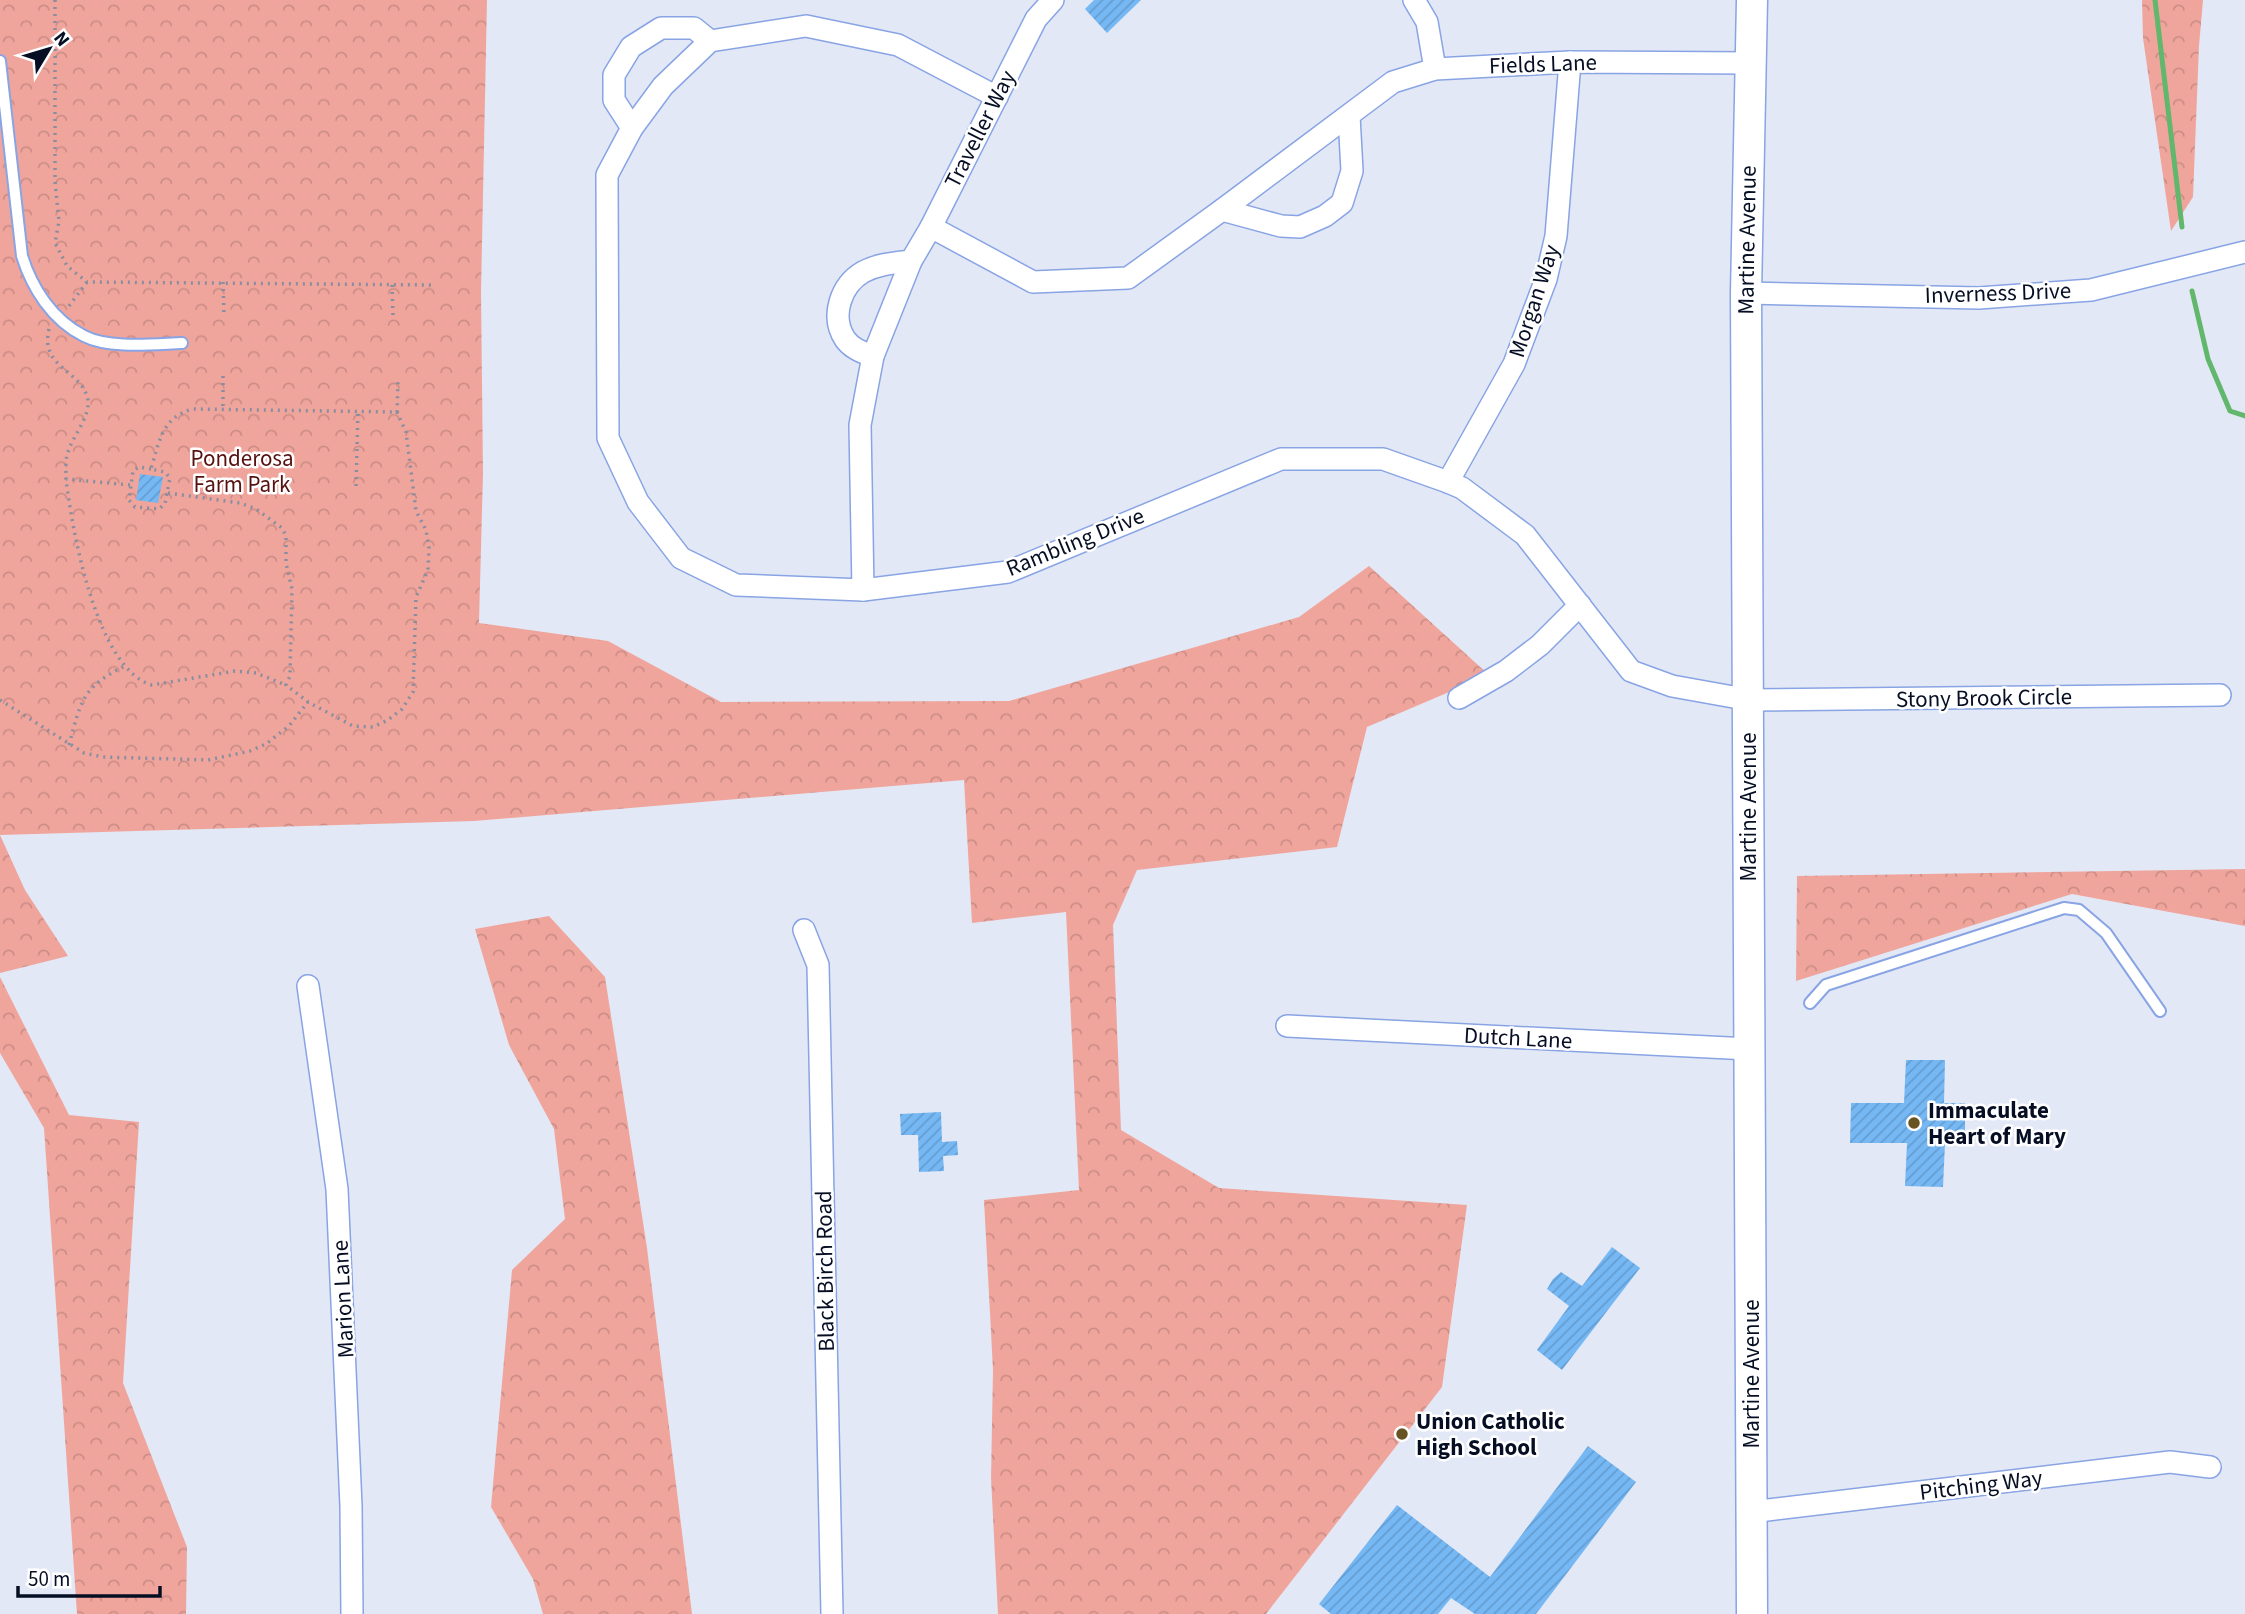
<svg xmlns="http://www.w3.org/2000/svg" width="2245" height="1614" font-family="'Source Sans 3',sans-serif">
<defs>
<pattern id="forest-crowns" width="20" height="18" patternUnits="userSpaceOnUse" patternTransform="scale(1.75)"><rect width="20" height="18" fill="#f0a59c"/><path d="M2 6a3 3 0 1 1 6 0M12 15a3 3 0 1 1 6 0" fill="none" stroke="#cc8d86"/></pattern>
<pattern id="building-hatch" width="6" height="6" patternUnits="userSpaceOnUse" patternTransform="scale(1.75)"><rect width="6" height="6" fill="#75b8f4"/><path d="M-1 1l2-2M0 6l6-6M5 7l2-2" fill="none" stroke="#649dd1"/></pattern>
</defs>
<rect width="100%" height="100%" fill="#e2e8f6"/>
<g fill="url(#forest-crowns)">
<path d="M 0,0 L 487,0 L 481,292 L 483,473 L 479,623 L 608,641 L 721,702 L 1009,701 L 1299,617 L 1369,566 L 1489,675 L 1367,727 L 1337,847 L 1137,870 L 1113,925 L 1121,1130 L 1219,1188 L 1467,1205 L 1442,1387 L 1266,1614 L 998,1614 L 991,1478 L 993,1370 L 984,1200 L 1079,1190 L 1066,912 L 972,923 L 964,780 L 474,821 L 0,835 Z"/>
<path d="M 2142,0 L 2203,0 L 2199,46 L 2193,197 L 2171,231 L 2143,38 Z"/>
<path d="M 0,835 L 25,890 L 68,956 L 0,973 Z"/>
<path d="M 2245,869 L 2245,926 L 2072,894 L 1796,981 L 1797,876 Z"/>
<path d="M 549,916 L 605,977 L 647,1248 L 692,1614 L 543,1614 L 533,1579 L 491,1507 L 512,1270 L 565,1219 L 554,1129 L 509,1045 L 475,929 Z"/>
<path d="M 0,977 L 69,1115 L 139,1122 L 123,1383 L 187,1547 L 186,1614 L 77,1614 L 44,1128 L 0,1053 Z"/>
</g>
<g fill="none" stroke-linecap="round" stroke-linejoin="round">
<g stroke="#61b76b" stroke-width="5">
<path d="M 2155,0 L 2182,227"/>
<path d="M 2192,291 L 2208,359 L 2230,411 L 2245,416"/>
</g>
</g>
<g fill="url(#building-hatch)">
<path d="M 1094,0 L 1141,0 L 1107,33 L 1085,9 Z"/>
<path d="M 140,474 L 163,477 L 158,503 L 136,500 Z"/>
<path d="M 1906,1060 L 1945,1060 L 1944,1103 L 1965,1103 L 1965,1144 L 1945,1143 L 1943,1187 L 1905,1186 L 1907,1143 L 1850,1143 L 1851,1103 L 1904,1103 Z"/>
<path d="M 941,1112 L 942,1142 L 957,1141 L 958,1155 L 943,1156 L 944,1171 L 919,1172 L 918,1135 L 901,1135 L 900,1114 Z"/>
<path d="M 1612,1247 L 1640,1268 L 1562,1370 L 1537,1350 L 1569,1306 L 1547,1289 L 1553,1279 L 1561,1272 L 1582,1286 Z"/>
<path d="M 1588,1446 L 1636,1482 L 1536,1614 L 1475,1614 L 1451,1598 L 1438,1614 L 1331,1614 L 1319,1604 L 1397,1505 L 1490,1577 Z"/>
</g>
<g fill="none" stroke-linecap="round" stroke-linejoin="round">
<defs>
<g id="service">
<path d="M 0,61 L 22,256 C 32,288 52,320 84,336 C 109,349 154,344 182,343"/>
<path d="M 1810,1003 L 1826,985 L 2064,908 L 2079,910 L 2106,933 L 2160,1011"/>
</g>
<g id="minor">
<path d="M 1414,0 L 1427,22 L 1435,69"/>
<path d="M 997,97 L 898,45 L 806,26 L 710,41 L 663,86 L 632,128 L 607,175 L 608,438 L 638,502 L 681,558 L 736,585 L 863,590 L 1008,572 L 1281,459 L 1383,459 L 1448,482 L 1462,488 L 1525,535 L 1631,671 L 1672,686 L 1750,700 L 2220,695"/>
<path d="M 632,128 L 614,100 L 614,75 L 631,47 L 661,28 L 694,28 L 710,41"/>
<path d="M 1222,210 L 1281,226 L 1300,227 L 1325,216 L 1342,203 L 1352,171 L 1349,116"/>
<path d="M 931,227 L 1033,282 L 1128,278 L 1222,210 L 1393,82 L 1435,69 L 1570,62 L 1751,63"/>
<path d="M 1746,293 L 1979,298 L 2091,290 L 2245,252"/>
<path d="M 873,356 C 863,353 851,348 845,339 C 830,316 841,285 863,272 C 878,264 894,263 911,261"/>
<path d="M 1448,482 L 1514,364 L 1546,279 L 1556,236 L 1570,62"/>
<path d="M 863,590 L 860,425 L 873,356 L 911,261 L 931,227 L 1036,19 L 1053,0"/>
<path d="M 1459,698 L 1506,671 L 1540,645 L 1580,605"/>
<path d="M 804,930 L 818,965 L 832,1614"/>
<path d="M 308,986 L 337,1189 L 351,1506 L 352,1614"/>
<path d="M 1287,1026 L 1749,1049"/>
<path d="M 1751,1512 L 2170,1462 L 2210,1467"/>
</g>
<path id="secondary" d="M 1752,1614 L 1746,293 L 1752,0"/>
</defs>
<use href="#service" stroke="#89a4e4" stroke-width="14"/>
<use href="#minor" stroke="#89a4e4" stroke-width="24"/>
<use href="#secondary" stroke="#89a4e4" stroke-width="33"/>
<g stroke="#888ea0" stroke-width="3.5" stroke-dasharray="2 5" stroke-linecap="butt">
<path d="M 55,0 L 55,182 L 59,221 L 55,243 L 67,266 L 87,282 L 435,285"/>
<path d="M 223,282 L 224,315"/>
<path d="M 392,285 L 393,316"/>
<path d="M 69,306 L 87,282"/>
<path d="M 49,329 C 40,367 78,369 87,396 C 93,414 73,435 68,452 C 65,460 66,470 66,479"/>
<path d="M 223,376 L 223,409"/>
<path d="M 151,469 L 139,467 L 133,471 L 129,500 L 135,507 L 159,509 L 165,504 L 170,478 L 165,472 L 151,469 C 159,442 162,417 193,409 L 397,412 L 398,379"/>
<path d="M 130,485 L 66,479 C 72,529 96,669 152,685 L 235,671 L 256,673 L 286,685"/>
<path d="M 356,486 L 358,410"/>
<path d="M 168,493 L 240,503 L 256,509 L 282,528 L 286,536 L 286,563 L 292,589 L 290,676 L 286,685 L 308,702 L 353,726 L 373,727 L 388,720 L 402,709 L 413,692 L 416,597 L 428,570 L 429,548 L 426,530 L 416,511 L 406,432 L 397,412"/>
<path d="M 0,700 L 84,753 L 103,757 L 208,760 L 250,751 L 266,744 L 289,726 L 308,702"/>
<path d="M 69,745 C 81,701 82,687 125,666"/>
</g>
<use href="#service" stroke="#fff" stroke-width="10"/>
<use href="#minor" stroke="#fff" stroke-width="21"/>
<use href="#secondary" stroke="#fff" stroke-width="30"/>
</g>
<g fill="#685423" stroke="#fff" stroke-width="2.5">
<circle cx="1914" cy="1123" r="7"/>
<circle cx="1402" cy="1434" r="7"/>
</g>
<g text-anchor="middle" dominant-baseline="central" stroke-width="5" stroke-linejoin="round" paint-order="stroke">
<g font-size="23" fill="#060e24" stroke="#fff">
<text transform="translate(1543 64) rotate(-2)">Fields Lane</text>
<text transform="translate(980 129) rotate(-63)">Traveller Way</text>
<text transform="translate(1747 240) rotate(-89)">Martine Avenue</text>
<text transform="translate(1998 293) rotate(-2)">Inverness Drive</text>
<text transform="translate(1534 301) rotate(-72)">Morgan Way</text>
<text transform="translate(1075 542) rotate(-22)">Rambling Drive</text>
<text transform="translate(1984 698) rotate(-1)">Stony Brook Circle</text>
<text transform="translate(1748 807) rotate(-90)">Martine Avenue</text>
<text transform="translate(1518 1038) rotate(3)">Dutch Lane</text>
<text transform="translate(825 1271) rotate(-91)">Black Birch Road</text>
<text transform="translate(343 1299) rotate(-93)">Marion Lane</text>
<text transform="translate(1751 1374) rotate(-90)">Martine Avenue</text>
<text transform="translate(1981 1485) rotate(-7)">Pitching Way</text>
</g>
<g font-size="23" fill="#561210" stroke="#fff">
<text x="242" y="458">Ponderosa<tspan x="242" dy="26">Farm Park</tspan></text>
</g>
<g font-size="23" font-weight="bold" fill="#060e24" stroke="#fff" text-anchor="start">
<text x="1928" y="1110">Immaculate<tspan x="1928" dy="26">Heart of Mary</tspan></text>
<text x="1416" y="1421">Union Catholic<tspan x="1416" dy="26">High School</tspan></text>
</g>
</g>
<g transform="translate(49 49) rotate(52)" stroke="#ffffff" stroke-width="5" paint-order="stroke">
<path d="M0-5L12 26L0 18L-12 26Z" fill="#060e24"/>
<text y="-10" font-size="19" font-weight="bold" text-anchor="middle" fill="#060e24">N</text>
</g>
<path d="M18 1586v10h142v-10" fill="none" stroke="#060e24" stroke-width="3.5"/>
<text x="28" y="1586" font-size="21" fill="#060e24" stroke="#ffffff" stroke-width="5" paint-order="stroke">50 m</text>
</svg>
